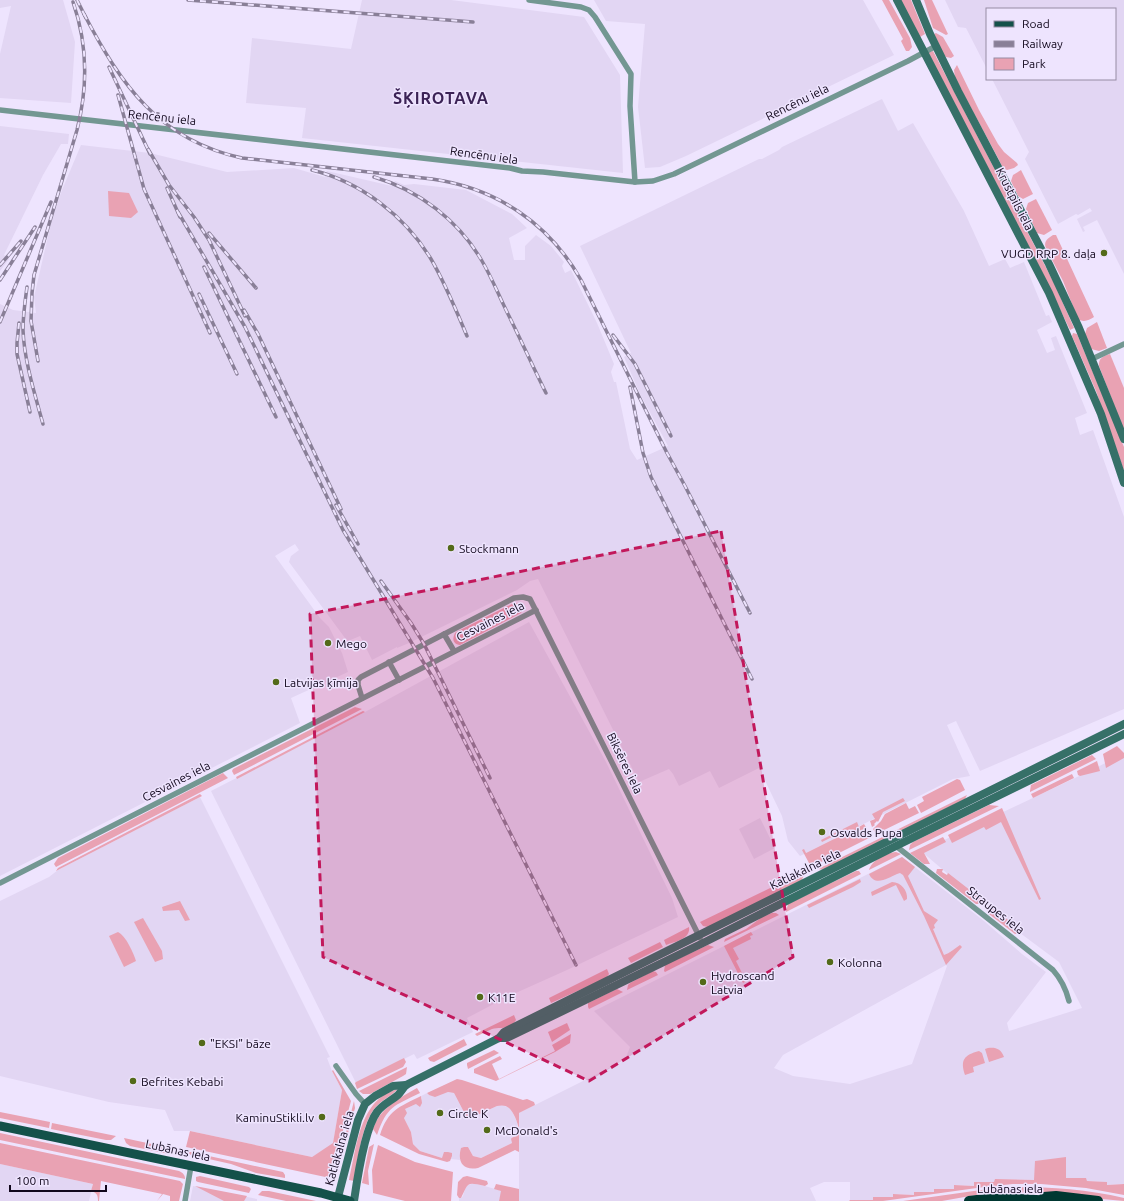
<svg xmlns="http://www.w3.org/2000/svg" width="1124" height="1201" font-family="Ubuntu,sans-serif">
<rect width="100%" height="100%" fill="#eee4fe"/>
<g fill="#e2d6f3" fill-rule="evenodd">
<path d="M 0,0 L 63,0 L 75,42 L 71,103 L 0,98 L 0,54 L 11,6 L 0,8 Z"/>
<path d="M 362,0 L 451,0 L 584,17 L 620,75 L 623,173 L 302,138 L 306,108 L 246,103 L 252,38 L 351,49 Z"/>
<path d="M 592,0 L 863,0 L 894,55 L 686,156 L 660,167 L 645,168 L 638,107 L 645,24 L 606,21 L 594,0 Z"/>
<path d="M 945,0 L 1124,0 L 1124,274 L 1097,220 L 1083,227 L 1085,231 L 1083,232 L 1077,219 L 1092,211 L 1090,208 L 1078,215 L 1076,214 L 1058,224 L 1025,159 L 1029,152 L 992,79 L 1115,79 L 1115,9 L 987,9 L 987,69 L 966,28 L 958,27 Z"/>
<path d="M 882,99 L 898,131 L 913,123 L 964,211 L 989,266 L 1005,259 L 1010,268 L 1024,262 L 1046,316 L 1049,315 L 1052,322 L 1037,330 L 1047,353 L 1055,350 L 1051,338 L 1056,336 L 1087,413 L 1075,418 L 1080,435 L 1093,430 L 1124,517 L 1124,709 L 980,771 L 956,721 L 947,725 L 970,776 L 953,779 L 800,856 L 788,841 L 782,816 L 759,768 L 719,788 L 710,771 L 679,786 L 673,774 L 669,769 L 639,782 L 538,579 L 530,581 L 517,590 L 409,643 L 397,648 L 397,647 L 372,660 L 360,636 L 348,641 L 344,639 L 345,638 L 289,562 L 291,556 L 299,550 L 295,544 L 275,556 L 320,618 L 329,627 L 342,653 L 348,672 L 291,698 L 300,723 L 0,876 L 0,304 L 13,310 L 36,313 L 34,297 L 52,219 L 62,190 L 81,145 L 150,153 L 227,172 L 294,168 L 325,177 L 327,171 L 392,186 L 395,181 L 404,185 L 414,184 L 466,190 L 512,214 L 527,228 L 509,238 L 514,260 L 525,260 L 525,246 L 536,235 L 551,246 L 564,262 L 562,266 L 565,273 L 571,270 L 597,323 L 614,364 L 611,372 L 614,382 L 616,382 L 630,449 L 637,460 L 668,446 L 640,394 L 624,357 L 631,353 L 580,246 L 759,159 L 762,159 L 779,150 L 782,147 Z"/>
<path d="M 0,126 L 69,134 L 68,144 L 61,144 L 43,175 L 4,255 L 9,259 L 0,271 Z"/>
<path d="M 529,622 L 606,762 L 672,898 L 678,917 L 567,970 L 509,996 L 467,1018 L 473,1032 L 417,1059 L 414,1054 L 356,1083 L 211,791 L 365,712 Z"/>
<path d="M 1124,753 L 1124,1184 L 1107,1185 L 1106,1182 L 1087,1181 L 1086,1179 L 1066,1179 L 1066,1157 L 1035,1180 L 995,1179 L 995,1182 L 975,1182 L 974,1186 L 954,1185 L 954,1189 L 934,1189 L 934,1192 L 914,1192 L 914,1195 L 894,1194 L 893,1197 L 873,1197 L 873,1200 L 850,1200 L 850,1182 L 824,1182 L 810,1188 L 816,1201 L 519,1201 L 519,1113 L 625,1060 L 630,1047 L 594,1011 L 902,857 L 984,921 L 1022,954 L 1046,972 L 1007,1023 L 1009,1031 L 1082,1008 L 1059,962 L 992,912 L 921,851 L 1094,769 ZM 946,965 L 947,966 L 912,1064 L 850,1084 L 793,1076 L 774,1068 L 783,1055 Z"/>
<path d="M 200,797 L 330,1057 L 327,1058 L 332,1071 L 342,1090 L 333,1144 L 312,1157 L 190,1131 L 174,1131 L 165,1110 L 109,1102 L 0,1076 L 0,901 L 49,877 L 58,870 Z"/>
<path d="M 760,818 L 775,848 L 754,859 L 739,829 Z"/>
<path d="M 448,1092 L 454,1093 L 456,1097 L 467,1118 L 471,1118 L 497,1106 L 501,1105 L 508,1107 L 511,1109 L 517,1122 L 518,1133 L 517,1135 L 511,1139 L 512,1143 L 481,1158 L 473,1156 L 468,1147 L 464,1147 L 460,1152 L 460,1160 L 451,1159 L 452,1156 L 442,1158 L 420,1151 L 413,1144 L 411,1132 L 404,1118 L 405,1109 L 416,1104 L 422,1099 L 421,1096 L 427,1093 L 429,1095 Z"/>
<path d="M 0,1164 L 93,1184 L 89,1201 L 0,1201 Z"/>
<path d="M 474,1183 L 502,1191 L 499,1201 L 459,1201 L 459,1198 L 461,1198 L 463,1196 L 466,1186 Z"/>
<path d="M 193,1186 L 257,1199 L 257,1201 L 190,1201 Z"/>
</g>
<g fill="#e9a2b3">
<path d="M 882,0 L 889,0 L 910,38 L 912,47 L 909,51 L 906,51 L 901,41 L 903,39 Z"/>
<path d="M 900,0 L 911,0 L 925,34 L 920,37 Z"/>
<path d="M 924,0 L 932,0 L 948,34 L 946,35 L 933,28 Z"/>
<path d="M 936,33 L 943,37 L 954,56 L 951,58 L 946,57 L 944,55 L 934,34 Z"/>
<path d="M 933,51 L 1054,283 L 1074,328 L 1070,330 L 1043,274 L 929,54 L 929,52 Z"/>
<path d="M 957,65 L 979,110 L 998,144 L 1004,152 L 1017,163 L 1018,165 L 1014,168 L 1007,170 L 1003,168 L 998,158 L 955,78 L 954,70 Z"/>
<path d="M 1021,170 L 1033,194 L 1023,199 L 1018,196 L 1011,181 L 1013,175 Z"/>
<path d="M 108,191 L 129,193 L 138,212 L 131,218 L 109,216 Z"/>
<path d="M 1036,199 L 1052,230 L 1044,235 L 1037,233 L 1026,209 L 1028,203 Z"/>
<path d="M 1053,235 L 1056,235 L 1094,317 C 1089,320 1084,323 1078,319 L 1063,281 L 1046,248 C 1043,242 1048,238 1053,235 Z"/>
<path d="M 1097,322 L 1107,348 L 1099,351 L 1091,349 L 1085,334 L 1087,328 Z"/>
<path d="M 1073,333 L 1077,334 L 1124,447 L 1124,471 L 1096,391 L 1072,336 Z"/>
<path d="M 1110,354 L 1124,388 L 1124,431 L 1099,366 C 1098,358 1104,356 1110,354 Z"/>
<path d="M 514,603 L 518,603 L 521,605 L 522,611 L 521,613 L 460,645 C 452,644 452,637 456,632 Z"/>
<path d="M 355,707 L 362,709 L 234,775 L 232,771 L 233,769 Z"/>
<path d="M 363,711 L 365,712 L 237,779 L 236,777 Z"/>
<path d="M 1117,746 L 1124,753 L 1124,758 L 1106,768 L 1103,754 Z"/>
<path d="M 1092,755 L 1096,759 L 1030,792 L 1030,791 L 1031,785 Z"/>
<path d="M 1097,761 L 1100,771 L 1080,776 L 1078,775 L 1077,771 Z"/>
<path d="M 223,773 L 228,778 L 56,867 L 54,864 L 58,858 Z"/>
<path d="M 1072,774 L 1074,778 L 1033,798 L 1031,794 Z"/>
<path d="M 957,779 L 960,780 L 965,790 L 921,813 L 917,805 L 924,801 L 922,797 Z"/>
<path d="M 200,794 L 202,796 L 56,871 L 58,868 Z"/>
<path d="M 967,795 L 965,799 L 824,870 L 818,869 Z"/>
<path d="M 903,798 L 905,801 L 883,812 L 878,822 L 877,821 L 874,824 L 875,825 L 872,827 L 870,821 L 875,819 L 872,814 Z"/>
<path d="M 906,803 L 909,809 L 915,806 L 919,813 L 876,834 L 873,829 L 881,821 L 885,814 Z"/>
<path d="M 989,805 L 999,806 L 909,850 L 910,845 L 913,842 Z"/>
<path d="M 1002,808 L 1041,899 L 1039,900 L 1001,822 L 986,830 L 984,827 L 952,843 L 948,835 Z"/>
<path d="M 857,822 L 859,827 L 864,824 L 867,829 L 859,831 L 846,830 L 822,842 L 821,840 Z"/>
<path d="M 868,831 L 871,837 L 813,866 L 809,863 L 802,850 L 804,849 L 806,853 L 848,832 L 857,833 Z"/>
<path d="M 943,837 L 946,842 L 924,853 L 930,864 L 924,864 L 910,853 Z"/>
<path d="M 896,852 L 901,854 L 869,870 C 871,861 886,853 896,852 Z"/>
<path d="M 902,857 L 915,867 L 908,876 L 924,911 L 938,920 L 934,925 L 935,928 L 933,929 L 944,955 C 950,953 954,949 960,945 L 962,947 L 946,965 L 924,916 L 903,875 L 900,873 L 897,874 C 888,878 875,887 869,874 Z"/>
<path d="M 937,869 L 943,869 L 942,872 L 947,875 L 948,873 L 984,901 L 982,904 L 976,904 L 936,873 Z"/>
<path d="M 805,871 L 802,880 L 708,927 L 703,926 L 700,922 Z"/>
<path d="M 856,871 L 859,871 L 861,874 L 786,912 L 788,904 Z"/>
<path d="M 860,879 L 861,882 L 853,887 L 809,908 L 807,905 Z"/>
<path d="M 892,882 C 901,882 908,891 907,899 L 904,901 L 896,885 L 872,896 L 871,892 Z"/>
<path d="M 180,901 L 190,920 L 185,921 L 179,910 L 163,911 L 162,907 Z"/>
<path d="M 989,905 L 1021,930 L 1017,934 L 1015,934 L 989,914 L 987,910 Z"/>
<path d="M 772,913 L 776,913 L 779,915 L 724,942 L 725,939 L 746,929 L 762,917 Z"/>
<path d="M 143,918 L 162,951 L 163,959 L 155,962 L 134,922 Z"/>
<path d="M 689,927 C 691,939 674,942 666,945 L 664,940 Z"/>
<path d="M 118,932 C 126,936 133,952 136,961 L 124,967 L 109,936 Z"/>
<path d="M 751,932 L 753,935 L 750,936 L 751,939 L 733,948 L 739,959 L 736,961 L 746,981 L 743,983 L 724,946 Z"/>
<path d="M 660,942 L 663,947 L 631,963 L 628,958 Z"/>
<path d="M 708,945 L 714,947 L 665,972 L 664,971 L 665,965 Z"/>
<path d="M 607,969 L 609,974 L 606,978 L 551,1003 L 549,998 Z"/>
<path d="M 653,971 L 656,972 L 658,975 L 627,990 L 628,985 L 630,983 Z"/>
<path d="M 617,989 L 623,992 L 589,1009 L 588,1007 L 588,1003 Z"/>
<path d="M 514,1015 L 516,1020 C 510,1030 500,1027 492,1029 C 487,1031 482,1034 477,1036 L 475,1034 Z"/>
<path d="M 567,1023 L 570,1030 L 552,1042 L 548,1032 Z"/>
<path d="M 571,1034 L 570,1043 L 555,1052 L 496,1081 L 474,1073 L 474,1069 L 500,1056 L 502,1059 L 492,1064 L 499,1079 L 555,1051 L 552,1045 Z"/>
<path d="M 464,1039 L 467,1045 L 434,1062 L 430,1061 L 428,1058 Z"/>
<path d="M 988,1048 C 996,1047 1001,1049 1004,1057 L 989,1062 L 985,1049 Z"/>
<path d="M 494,1050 L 499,1053 L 468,1069 L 467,1065 L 467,1063 Z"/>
<path d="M 979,1051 L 982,1053 L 985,1063 L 973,1067 L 974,1072 L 965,1075 C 960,1060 964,1055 979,1051 Z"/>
<path d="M 404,1058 L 406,1062 L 403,1067 L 357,1089 L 355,1083 L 356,1082 Z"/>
<path d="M 407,1067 L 406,1074 L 403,1076 L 370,1094 L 363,1094 L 359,1091 Z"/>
<path d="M 333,1070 L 351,1101 L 330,1178 L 186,1147 L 190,1131 L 312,1157 L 333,1143 L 342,1090 L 332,1071 Z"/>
<path d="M 457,1079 L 462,1080 L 523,1100 L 527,1099 L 534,1102 L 535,1105 L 519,1113 L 519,1152 L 515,1150 L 478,1168 C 463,1171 457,1162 461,1148 L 464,1147 L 468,1147 L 473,1156 L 481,1158 L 512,1143 L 511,1139 C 511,1138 516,1136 517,1135 C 522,1130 514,1112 509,1108 C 506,1105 501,1105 497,1106 L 471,1118 L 467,1118 L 454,1093 L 448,1092 L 435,1097 L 429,1095 L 427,1093 Z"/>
<path d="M 417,1088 L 420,1093 C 394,1106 387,1106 377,1135 L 373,1129 C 380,1108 398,1099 417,1088 Z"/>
<path d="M 398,1089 C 390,1097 380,1101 374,1109 C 361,1127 358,1160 354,1181 L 349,1180 C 357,1147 359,1099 398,1089 Z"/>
<path d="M 421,1096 L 422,1103 L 420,1107 L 416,1104 L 405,1109 L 407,1113 L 404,1118 L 411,1132 L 413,1144 L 420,1151 L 442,1158 L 444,1152 L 448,1152 L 452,1153 L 452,1156 L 450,1161 L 447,1162 L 419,1154 L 380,1135 C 388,1110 399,1107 421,1096 Z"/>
<path d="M 354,1101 L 355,1108 L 337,1173 L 336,1171 Z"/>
<path d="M 0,1112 L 50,1122 L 49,1128 L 0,1118 Z"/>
<path d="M 52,1123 L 116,1136 L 111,1140 L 106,1140 L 51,1129 Z"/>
<path d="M 0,1133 L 179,1171 C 183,1173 185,1175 185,1179 L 0,1140 Z"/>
<path d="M 124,1138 L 175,1149 L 169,1154 L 130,1146 L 126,1143 Z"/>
<path d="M 0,1143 L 180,1181 L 183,1184 L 179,1201 L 170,1201 L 170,1196 L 163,1194 L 157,1201 L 162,1194 L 101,1181 L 99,1201 L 98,1201 C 98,1195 97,1193 91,1191 L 93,1184 L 0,1164 Z"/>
<path d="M 374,1144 L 368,1171 L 369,1185 L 362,1183 L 369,1147 Z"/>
<path d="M 378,1145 L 415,1162 L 453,1172 L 451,1201 L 405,1201 L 373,1193 L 372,1170 Z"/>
<path d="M 186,1151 L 283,1172 L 285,1175 L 285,1178 L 256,1173 L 231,1164 L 191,1155 Z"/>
<path d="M 1066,1157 L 1066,1178 L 1086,1178 L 1087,1181 L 1107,1182 L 1107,1185 L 1124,1184 L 1124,1195 L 1086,1188 L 1041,1184 L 1013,1184 L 984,1187 L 883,1201 L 849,1201 L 850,1200 L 873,1200 L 873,1197 L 893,1197 L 893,1194 L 914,1195 L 914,1192 L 934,1192 L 934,1189 L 954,1189 L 954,1185 L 974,1186 L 974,1182 L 994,1182 L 995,1179 L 1034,1180 L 1035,1161 Z"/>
<path d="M 200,1176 L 249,1187 L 251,1189 L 249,1193 L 198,1182 L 196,1181 L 196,1177 Z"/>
<path d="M 467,1176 L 487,1181 L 488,1184 L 485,1186 C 466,1182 469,1182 461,1198 L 459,1198 L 457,1195 L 458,1182 L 463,1177 Z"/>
<path d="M 496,1184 L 519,1189 L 519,1201 L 499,1201 L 501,1191 L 494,1189 Z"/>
<path d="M 195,1186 L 247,1196 L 244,1201 L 224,1201 Z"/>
<path d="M 1010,1187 C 1048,1187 1086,1189 1124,1198 L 1124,1201 L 1036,1193 L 1007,1192 L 987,1193 L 942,1201 L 903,1201 L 981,1190 Z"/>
<path d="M 262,1191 L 269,1191 L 316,1201 L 286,1201 L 258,1195 Z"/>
</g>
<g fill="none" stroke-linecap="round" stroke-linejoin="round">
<g stroke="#739792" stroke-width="5.5">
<path d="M 529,0 L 581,7 L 589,10 L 595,17 L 631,74 L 630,106 L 635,182"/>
<path d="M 0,110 L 510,168 L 522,171 L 543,172 L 635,182 L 653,181 L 674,174 L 908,61 L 936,46"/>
<path d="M 1092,359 L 1124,344"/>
<path d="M 444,634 L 454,651"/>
<path d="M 389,662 L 399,680"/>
<path d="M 362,698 L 358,685 L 358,680 L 361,677 L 514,598 L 523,597 L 530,599 L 700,938"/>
<path d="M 896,846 L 1053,970 C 1061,979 1066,989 1069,1001"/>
<path d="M 0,883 L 536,610"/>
<path d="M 336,1066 L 356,1094 L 365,1104"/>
<path d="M 185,1201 L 191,1166"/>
</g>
<g stroke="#367068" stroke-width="8">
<path d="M 897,0 L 1049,293 L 1101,414 L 1124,483"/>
<path d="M 916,0 L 930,34 L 958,91 L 1049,264 L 1079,328 L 1124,439"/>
<path d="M 499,1038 L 504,1032 L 1124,724"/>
<path d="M 337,1201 L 358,1120 L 365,1104 L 375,1096 L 393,1086 L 406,1085"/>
<path d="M 354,1201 C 357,1180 365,1128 377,1112 C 383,1104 391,1101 398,1095 C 401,1092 403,1088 406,1085 L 499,1038 L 507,1038 L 703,943 L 896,846 L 1124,734"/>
</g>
<path stroke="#14514a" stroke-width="9" d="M 0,1126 L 321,1193 L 350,1201"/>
<g stroke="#003731" stroke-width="10">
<path d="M 1044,1197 L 1056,1196 L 1098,1201"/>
<path d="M 969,1201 C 996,1197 1024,1199 1051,1201"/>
</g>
<defs>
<g id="rail">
<path d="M 77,0 L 86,18"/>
<path d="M 188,0 L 473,22"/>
<path d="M 84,14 C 121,85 159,140 242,158 L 432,179 C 496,188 549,223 581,280 L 667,453 L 685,486 L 750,613"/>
<path d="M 109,67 L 150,154"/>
<path d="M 118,95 L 144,189 L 210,333"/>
<path d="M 148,149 L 169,185 L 194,217 L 209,240 L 245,316"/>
<path d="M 312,170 C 361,182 405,216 431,259 C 445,283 456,310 467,336"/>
<path d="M 374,177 C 419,190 459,221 482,261 C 492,278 499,296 508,314 C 521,340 533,367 546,393"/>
<path d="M 167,188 L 180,217"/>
<path d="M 178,212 L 245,327 L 343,530 L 433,678 L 576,965"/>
<path d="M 209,233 L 256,288"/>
<path d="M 0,265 L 21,241"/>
<path d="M 204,267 L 276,417"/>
<path d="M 0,280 L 35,227"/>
<path d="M 27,287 C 25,301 23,316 23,330 C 24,360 35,395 43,424"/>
<path d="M 199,294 L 237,374"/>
<path d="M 244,310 L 258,334 L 341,509"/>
<path d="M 0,322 L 51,202"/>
<path d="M 19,323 L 17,343 L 17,354 L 30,412"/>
<path d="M 613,335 L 635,364 L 671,436"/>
<path d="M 38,361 L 31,321 L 32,293 L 34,275 L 77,130 C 88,87 88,45 73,2"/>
<path d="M 630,387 L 643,453 L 651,477 L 752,679"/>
<path d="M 336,505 L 358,544"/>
<path d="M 381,581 L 411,623 L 424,644 L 490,778"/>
</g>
</defs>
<use href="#rail" stroke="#897f97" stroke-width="3.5"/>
<use href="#rail" stroke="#eee4fe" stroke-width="2" stroke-dasharray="6" stroke-linecap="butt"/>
</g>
<path fill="#c2185b" fill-opacity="0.2" stroke="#c2185b" stroke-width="3" stroke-dasharray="8 5" stroke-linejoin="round" d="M 721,531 L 793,957 L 589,1081 L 323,957 L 310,614 Z"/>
<g fill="#536a19" stroke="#eee4fe" stroke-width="1.5">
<circle cx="1104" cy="253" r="4"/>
<circle cx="451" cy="548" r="4"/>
<circle cx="328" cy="643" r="4"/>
<circle cx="276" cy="682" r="4"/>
<circle cx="822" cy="832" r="4"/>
<circle cx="830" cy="962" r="4"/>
<circle cx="703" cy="982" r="4"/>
<circle cx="480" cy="997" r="4"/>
<circle cx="202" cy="1043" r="4"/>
<circle cx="133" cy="1081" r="4"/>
<circle cx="440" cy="1113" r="4"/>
<circle cx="322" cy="1117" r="4"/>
<circle cx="487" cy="1130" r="4"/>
</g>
<g text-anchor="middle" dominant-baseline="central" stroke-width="3" stroke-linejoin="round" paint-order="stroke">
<g font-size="12" fill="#11071c" stroke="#eee4fe">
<text transform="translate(797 102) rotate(-26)">Rencēnu iela</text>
<text transform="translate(162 117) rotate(6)">Rencēnu iela</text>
<text transform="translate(484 155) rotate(8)">Rencēnu iela</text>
<text transform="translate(1015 199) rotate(63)">Krustpils iela</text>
<text transform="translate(490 621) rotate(-27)">Cesvaines iela</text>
<text transform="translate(625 763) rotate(64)">Biksēres iela</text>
<text transform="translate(176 781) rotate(-27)">Cesvaines iela</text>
<text transform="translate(805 869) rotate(-26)">Katlakalna iela</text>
<text transform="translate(996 910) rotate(38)">Straupes iela</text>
<text transform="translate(339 1148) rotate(-74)">Katlakalna iela</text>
<text transform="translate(178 1150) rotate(12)">Lubānas iela</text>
<text x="1010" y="1188">Lubānas iela</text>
</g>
<g font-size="12" fill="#11071c" stroke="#eee4fe" text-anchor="start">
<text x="1096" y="253" text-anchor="end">VUGD RRP 8. daļa</text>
<text x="459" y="548">Stockmann</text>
<text x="336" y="643">Mego</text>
<text x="284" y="682">Latvijas ķīmija</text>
<text x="830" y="832">Osvalds Pupa</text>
<text x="838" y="962">Kolonna</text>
<text x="711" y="975">Hydroscand<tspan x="711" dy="14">Latvia</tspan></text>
<text x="488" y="997">K11E</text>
<text x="210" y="1043">"EKSI" bāze</text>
<text x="141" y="1081">Befrites Kebabi</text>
<text x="448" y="1113">Circle K</text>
<text x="314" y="1117" text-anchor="end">KaminuStikli.lv</text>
<text x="495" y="1130">McDonald's</text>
</g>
<g font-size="16" font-weight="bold" letter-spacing="1" fill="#3c2356" stroke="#eee4fe">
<text x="441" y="98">ŠĶIROTAVA</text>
</g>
</g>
<rect x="986" y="8" width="130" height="72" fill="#eee4fe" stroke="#968ca4"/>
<rect x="994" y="21" width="20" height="6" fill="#14514a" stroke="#968ca4"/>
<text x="1022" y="28" font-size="12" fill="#11071c">Road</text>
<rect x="994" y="41" width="20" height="6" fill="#897f97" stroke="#968ca4"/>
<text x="1022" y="48" font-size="12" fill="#11071c">Railway</text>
<rect x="994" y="58" width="20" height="12" fill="#e9a2b3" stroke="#968ca4"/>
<text x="1022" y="68" font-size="12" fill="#11071c">Park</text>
<path d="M10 1185v6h96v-6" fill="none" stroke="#11071c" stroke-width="2"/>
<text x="16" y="1185" font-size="12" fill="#11071c" stroke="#eee4fe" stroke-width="3" paint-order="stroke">100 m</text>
</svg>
